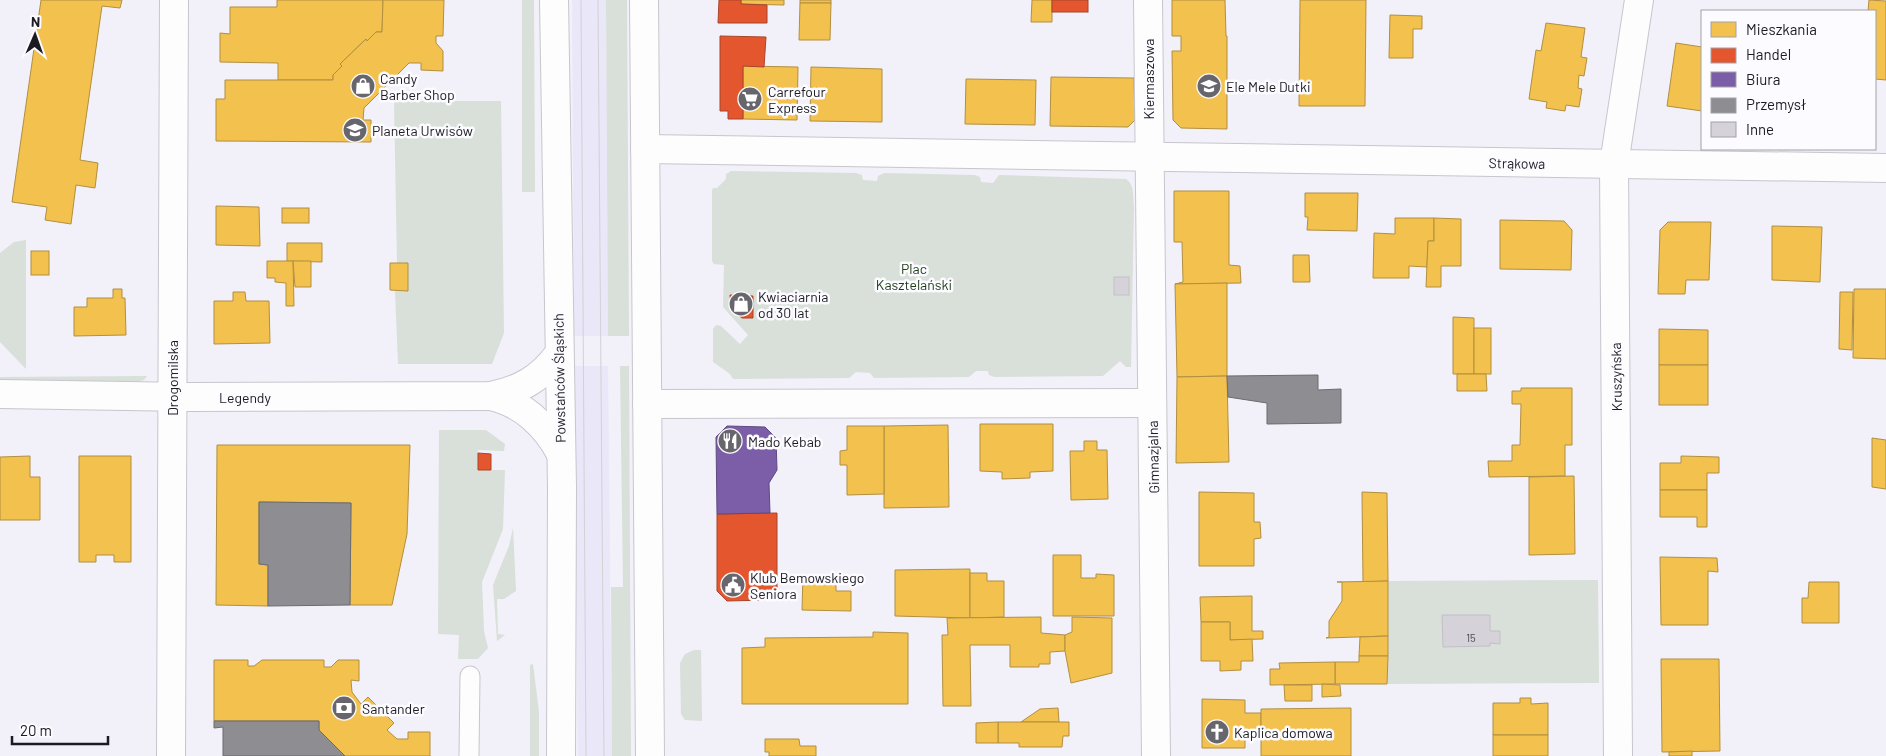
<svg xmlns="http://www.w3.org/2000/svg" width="1886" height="756" font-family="Barlow,sans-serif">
<rect width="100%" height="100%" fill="#f2f0f9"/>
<g fill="#eae7f8">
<path d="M 572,0 L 606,0 L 608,336 L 574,336 Z"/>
<path d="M 574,366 L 608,366 L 612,756 L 578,756 Z"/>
</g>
<g fill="#d8e0d9">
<path d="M 522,0 L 534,0 L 535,192 L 522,192 Z"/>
<path d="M 606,0 L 627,0 L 629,336 L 608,336 Z"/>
<path d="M 394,101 L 501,101 L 504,333 L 492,364 L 398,364 L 395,291 L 408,290 L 408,263 L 397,263 Z"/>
<path d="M 731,171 L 856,173 L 862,175 L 863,180 L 877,181 L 878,176 L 884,173 L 975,175 L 980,177 L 981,182 L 993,183 L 999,175 L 1126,179 C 1135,185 1133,197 1134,207 L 1131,367 L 1126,367 L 1120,361 L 1103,376 L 994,377 L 989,375 L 988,371 L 976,371 L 969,377 L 874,378 L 870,373 L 856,372 L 849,378 L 733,379 L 730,374 L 713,362 L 713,329 L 716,325 L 721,326 L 740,344 L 748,335 L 723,307 L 724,265 L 714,264 L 712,261 L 712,190 L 713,188 L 717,188 L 726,179 L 726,174 Z"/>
<path d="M 26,240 L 26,369 L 0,342 L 0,253 L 14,242 Z"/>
<path d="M 620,366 L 629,366 L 631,756 L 612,756 L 611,587 L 623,587 Z"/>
<path d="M 147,376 L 144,380 L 132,383 L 0,384 L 0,377 Z"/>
<path d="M 439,430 L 486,430 L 505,444 L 504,451 L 478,450 L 478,470 L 505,470 L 503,529 L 482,582 L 484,631 L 488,648 L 478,659 L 458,659 L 459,635 L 438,634 Z"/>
<path d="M 513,528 L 516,591 L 504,599 L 497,599 L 498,634 L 505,635 L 497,641 L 493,585 L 509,546 Z"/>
<path d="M 1598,580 L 1599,683 L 1387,684 L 1388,581 Z"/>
<path d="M 694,650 L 701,650 L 702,721 L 685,720 L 681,714 L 680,663 L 685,654 Z"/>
<path d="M 533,664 L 539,712 L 539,756 L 530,756 L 530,665 Z"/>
</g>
<g fill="#f2c14e" stroke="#b28f40">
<path d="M 41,0 L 122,0 L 120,8 L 102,6 L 80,160 L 98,163 L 95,188 L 76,185 L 71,224 L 45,220 L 47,207 L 12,202 Z"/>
<path d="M 277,0 L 383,0 L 382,32 L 376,32 L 367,41 L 366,39 L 340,64 L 342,66 L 333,75 L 333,80 L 278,80 L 278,63 L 220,62 L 220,33 L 230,34 L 230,7 L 277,7 Z"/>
<path d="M 383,0 L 444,0 L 443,36 L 436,36 L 436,43 L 443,51 L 443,71 L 421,70 L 421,63 L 409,63 L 364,108 L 363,120 L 371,120 L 371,142 L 216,141 L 216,99 L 225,99 L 225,80 L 333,80 L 333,75 L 342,66 L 340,64 L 366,39 L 367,41 L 376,32 L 382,32 Z"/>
<path d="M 741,0 L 784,0 L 784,5 L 741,4 Z"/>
<rect x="800" y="0" width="31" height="3"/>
<path d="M 1032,0 L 1052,0 L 1052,22 L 1031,22 Z"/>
<path d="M 1172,0 L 1225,0 L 1226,36 L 1227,36 L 1227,129 L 1181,128 L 1173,120 L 1172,51 L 1181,51 L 1181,36 L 1172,36 Z"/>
<path d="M 1300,0 L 1366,0 L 1365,106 L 1299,106 Z"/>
<path d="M 1869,0 L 1886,1 L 1886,80 L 1875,79 L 1875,11 L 1868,11 Z"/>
<path d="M 800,3 L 831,3 L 830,40 L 799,40 Z"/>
<path d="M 1390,15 L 1422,16 L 1422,29 L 1413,29 L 1413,58 L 1389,58 Z"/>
<path d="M 1546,23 L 1585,28 L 1581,57 L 1587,58 L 1584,76 L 1579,75 L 1578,88 L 1582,89 L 1579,107 L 1566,105 L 1565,111 L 1546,108 L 1547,102 L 1529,99 L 1536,50 L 1541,51 Z"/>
<path d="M 1676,43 L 1702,47 L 1702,111 L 1667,106 Z"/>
<path d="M 743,66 L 798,67 L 797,120 L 743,119 Z"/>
<path d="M 811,67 L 882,69 L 882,122 L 810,121 Z"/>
<path d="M 1051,77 L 1134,78 L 1135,120 L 1128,127 L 1050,126 Z"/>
<path d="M 966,79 L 1036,80 L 1035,125 L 965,124 Z"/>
<path d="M 1174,191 L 1229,191 L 1229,265 L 1240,266 L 1241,283 L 1175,284 L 1183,282 L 1182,242 L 1174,242 Z"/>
<path d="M 1305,193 L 1358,193 L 1357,231 L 1307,230 L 1308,217 L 1305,217 Z"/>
<path d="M 216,206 L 259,207 L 260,246 L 216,245 Z"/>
<rect x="282" y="208" width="27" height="15"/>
<path d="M 1395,218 L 1434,218 L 1434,241 L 1428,241 L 1427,267 L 1409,266 L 1409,278 L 1373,278 L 1374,233 L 1395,234 Z"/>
<path d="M 1434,218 L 1461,219 L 1461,266 L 1441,266 L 1441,287 L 1426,287 L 1428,241 L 1434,241 Z"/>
<path d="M 1500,220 L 1564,221 L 1572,230 L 1571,270 L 1500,269 Z"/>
<path d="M 1668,222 L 1711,222 L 1709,280 L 1686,280 L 1685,294 L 1658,294 L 1660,230 Z"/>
<path d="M 1772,226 L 1822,227 L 1820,282 L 1772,280 Z"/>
<path d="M 287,243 L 322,243 L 322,262 L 287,261 Z"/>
<rect x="31" y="251" width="18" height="24"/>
<path d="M 1293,255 L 1309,255 L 1310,282 L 1293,282 Z"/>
<path d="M 267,261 L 293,261 L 294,306 L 286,306 L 286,283 L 275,282 L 275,278 L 267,278 Z"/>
<path d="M 293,261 L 311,261 L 311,287 L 295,287 Z"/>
<path d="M 390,263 L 408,263 L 408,291 L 390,290 Z"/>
<path d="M 1227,283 L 1227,376 L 1177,377 L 1175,284 Z"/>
<path d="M 113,289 L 122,289 L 122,298 L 125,298 L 126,335 L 74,336 L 74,307 L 87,307 L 87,298 L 113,298 Z"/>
<path d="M 1854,289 L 1886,289 L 1886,359 L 1853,358 Z"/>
<path d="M 233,292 L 245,292 L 246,301 L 269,301 L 270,343 L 214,344 L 214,301 L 233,301 Z"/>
<path d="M 1840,292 L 1853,292 L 1852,350 L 1839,349 Z"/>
<path d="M 1453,317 L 1474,318 L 1474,374 L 1453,374 Z"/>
<rect x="1474" y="328" width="17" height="46"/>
<path d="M 1659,329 L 1708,330 L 1708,365 L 1659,365 Z"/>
<rect x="1659" y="365" width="49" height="40"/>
<path d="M 1457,374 L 1486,374 L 1487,391 L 1457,391 Z"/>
<path d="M 1227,376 L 1229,462 L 1176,463 L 1177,377 Z"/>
<path d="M 1521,388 L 1572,388 L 1572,445 L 1565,445 L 1565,476 L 1489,477 L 1488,461 L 1512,461 L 1512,445 L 1520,445 L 1521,404 L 1512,404 L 1512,391 L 1521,391 Z"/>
<path d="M 980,424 L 1053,424 L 1053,471 L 1030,472 L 1030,478 L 1002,479 L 1002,472 L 980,471 Z"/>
<path d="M 948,425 L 949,507 L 884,508 L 884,426 Z"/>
<path d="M 847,426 L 884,426 L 884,494 L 847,495 L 847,465 L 840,465 L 840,451 L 847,450 Z"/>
<path d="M 1872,438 L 1886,440 L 1886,489 L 1872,487 Z"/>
<path d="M 1084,441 L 1097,441 L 1097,450 L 1107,450 L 1108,499 L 1071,500 L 1070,451 L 1084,451 Z"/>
<path d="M 217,445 L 410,445 L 407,534 L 392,605 L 350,605 L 351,503 L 259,502 L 259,564 L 268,565 L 268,606 L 216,605 Z"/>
<path d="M 30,456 L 30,477 L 40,477 L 40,520 L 0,520 L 0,457 Z"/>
<path d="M 79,456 L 131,456 L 131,562 L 114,562 L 114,555 L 96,555 L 96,562 L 79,562 Z"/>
<path d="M 1681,456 L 1719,457 L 1719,473 L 1707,473 L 1707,490 L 1660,490 L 1660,463 L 1681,463 Z"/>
<path d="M 1574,476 L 1575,554 L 1529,555 L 1529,477 Z"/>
<path d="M 1660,490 L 1707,490 L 1707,527 L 1697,527 L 1697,517 L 1660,517 Z"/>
<path d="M 1199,492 L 1254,493 L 1254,522 L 1260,522 L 1261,538 L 1254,539 L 1254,566 L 1199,566 Z"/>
<path d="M 1362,492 L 1387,493 L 1388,581 L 1363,582 Z"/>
<path d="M 1053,555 L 1081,555 L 1081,578 L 1096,578 L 1096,574 L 1114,575 L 1114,616 L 1053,616 Z"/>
<path d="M 1660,557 L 1717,558 L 1718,572 L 1708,571 L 1708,625 L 1661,625 Z"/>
<path d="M 970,569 L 970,618 L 895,616 L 895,570 Z"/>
<path d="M 970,573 L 987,573 L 987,581 L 1004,581 L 1004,617 L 970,618 Z"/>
<path d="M 803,576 L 821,577 L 820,581 L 836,582 L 836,591 L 851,591 L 851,611 L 802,610 Z"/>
<path d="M 1388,581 L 1388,636 L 1326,638 L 1329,637 L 1329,621 L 1342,601 L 1342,582 L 1337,582 Z"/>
<path d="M 1809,582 L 1839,582 L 1839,623 L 1802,623 L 1802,598 L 1808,598 Z"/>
<path d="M 1252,596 L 1252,631 L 1263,631 L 1263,639 L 1230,640 L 1230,622 L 1201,622 L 1200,597 Z"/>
<path d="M 1041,617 L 1041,633 L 1065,635 L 1065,651 L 1050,652 L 1050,664 L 1039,664 L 1039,667 L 1010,667 L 1010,645 L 970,645 L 971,706 L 943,706 L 942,635 L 948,635 L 947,618 Z"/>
<path d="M 1072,617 L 1112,618 L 1112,673 L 1071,683 L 1065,651 L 1065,635 L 1072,632 Z"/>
<path d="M 1201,622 L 1230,622 L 1230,640 L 1252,639 L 1253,661 L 1241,661 L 1241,670 L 1220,671 L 1220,661 L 1201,661 Z"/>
<path d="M 873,632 L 908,633 L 908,704 L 742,704 L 742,648 L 765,647 L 765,638 L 873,637 Z"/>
<path d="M 1388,636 L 1388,656 L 1359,656 L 1360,637 Z"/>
<path d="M 1359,656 L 1388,656 L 1387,684 L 1335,684 L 1335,662 L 1359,662 Z"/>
<path d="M 1661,659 L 1719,659 L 1720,751 L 1662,752 Z"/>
<path d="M 214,660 L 248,660 L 248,666 L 254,666 L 262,660 L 324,660 L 324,667 L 331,667 L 338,660 L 359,660 L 359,681 L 351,680 L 352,692 L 361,704 L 368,697 L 394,723 L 387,730 L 397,739 L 408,739 L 408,732 L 430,732 L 430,756 L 345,756 L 319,730 L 319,721 L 214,721 Z"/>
<path d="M 1335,662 L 1335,684 L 1270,685 L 1270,669 L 1280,669 L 1279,663 Z"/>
<path d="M 1322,684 L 1340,685 L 1341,696 L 1322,697 Z"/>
<path d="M 1284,685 L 1312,685 L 1312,701 L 1285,701 Z"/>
<path d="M 1520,698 L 1531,698 L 1531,704 L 1548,703 L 1548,735 L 1493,735 L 1493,703 L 1520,703 Z"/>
<path d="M 1202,699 L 1245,700 L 1245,713 L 1261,713 L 1261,732 L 1245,732 L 1245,748 L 1202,748 Z"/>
<path d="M 1058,708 L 1059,722 L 1021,722 L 1040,709 Z"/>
<path d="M 1351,708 L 1351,756 L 1261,756 L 1261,709 Z"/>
<path d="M 998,722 L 1069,722 L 1069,736 L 1063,736 L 1062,747 L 1019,747 L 1019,743 L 998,743 Z"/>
<path d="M 998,722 L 998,743 L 976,743 L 976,723 Z"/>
<rect x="1493" y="735" width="55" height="21"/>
<path d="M 765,739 L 799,739 L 800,746 L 816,746 L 816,756 L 769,756 L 769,752 L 765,752 Z"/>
<path d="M 1692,751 L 1692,756 L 1669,756 L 1669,752 Z"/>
</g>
<g fill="#e4572e" stroke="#a8452a">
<path d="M 719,0 L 741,0 L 741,4 L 767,5 L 767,23 L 718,23 Z"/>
<rect x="1052" y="0" width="36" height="12"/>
<path d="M 720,36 L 766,37 L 764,67 L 743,66 L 743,119 L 728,119 L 728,111 L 720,111 Z"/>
<path d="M 730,295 L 753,296 L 753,318 L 742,318 L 735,312 L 731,306 Z"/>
<path d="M 478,453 L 491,454 L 491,470 L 478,470 Z"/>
<path d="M 777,513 L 777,590 L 767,600 L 727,601 L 717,591 L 717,514 Z"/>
</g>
<path fill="#7b5ea7" stroke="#5e4a7f" d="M 727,426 L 765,427 L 776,438 L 777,470 L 769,483 L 770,513 L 717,514 L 716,437 Z"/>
<g fill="#8d8d92" stroke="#6b6b70">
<path d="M 1318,375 L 1318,390 L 1341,389 L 1341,423 L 1267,424 L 1267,403 L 1228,397 L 1227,376 Z"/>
<path d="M 259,502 L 351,503 L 350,605 L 268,606 L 268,565 L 259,564 Z"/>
<path d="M 214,721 L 319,721 L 319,730 L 345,756 L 223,756 L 223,727 L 214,728 Z"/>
</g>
<g fill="#d5d2da" stroke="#c2c0c6">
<rect x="1114" y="277" width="15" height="18"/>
<path d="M 1442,615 L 1490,615 L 1490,631 L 1500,631 L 1500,644 L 1490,643 L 1490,646 L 1443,647 Z"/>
</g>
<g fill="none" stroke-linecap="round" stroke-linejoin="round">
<defs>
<path id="service" d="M 469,756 L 470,676"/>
<g id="minor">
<path d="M 1148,0 L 1156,756"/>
<path d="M 0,394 L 189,397 L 491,396 C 520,390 540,379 558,355"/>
<path d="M 491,396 C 522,403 546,425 561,454"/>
<path d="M 647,404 L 1152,403"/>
<path d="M 171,756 L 174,0"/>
<path d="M 1618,756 L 1614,164 L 1639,0"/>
</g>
<path id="tertiary" d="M 645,149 L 1886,168"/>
<g id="secondary">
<path d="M 554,0 L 562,487 L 561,756"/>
<path d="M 644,0 L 650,756"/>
</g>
</defs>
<use href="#service" stroke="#c7c6cd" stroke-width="21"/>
<use href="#minor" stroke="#c7c6cd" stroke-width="30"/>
<use href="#tertiary" stroke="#c7c6cd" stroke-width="30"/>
<use href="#secondary" stroke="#c7c6cd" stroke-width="30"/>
<use href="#service" stroke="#fdfdfe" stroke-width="19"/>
<use href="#minor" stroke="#fdfdfe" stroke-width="28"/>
<use href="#tertiary" stroke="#fdfdfe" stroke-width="28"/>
<use href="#secondary" stroke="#fdfdfe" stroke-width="28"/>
<g stroke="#d2d1d4" stroke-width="1">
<path d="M 581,0 L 586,756"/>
<path d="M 598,0 L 604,756"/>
</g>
</g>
<defs>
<symbol id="shop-disc" viewBox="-11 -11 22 22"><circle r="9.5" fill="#67666d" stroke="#fcfbff"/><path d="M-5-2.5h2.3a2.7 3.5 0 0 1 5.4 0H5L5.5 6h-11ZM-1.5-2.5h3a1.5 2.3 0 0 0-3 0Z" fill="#fff"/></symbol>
<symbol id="school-disc" viewBox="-11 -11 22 22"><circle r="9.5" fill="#67666d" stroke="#fcfbff"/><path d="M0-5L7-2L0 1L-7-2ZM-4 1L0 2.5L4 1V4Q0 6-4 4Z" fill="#fff"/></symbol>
<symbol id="supermarket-disc" viewBox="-11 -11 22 22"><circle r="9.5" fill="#67666d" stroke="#fcfbff"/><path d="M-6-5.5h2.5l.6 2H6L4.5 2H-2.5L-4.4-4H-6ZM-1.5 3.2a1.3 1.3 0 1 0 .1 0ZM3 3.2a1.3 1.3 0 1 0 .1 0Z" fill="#fff"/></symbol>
<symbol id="restaurant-disc" viewBox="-11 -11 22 22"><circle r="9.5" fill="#67666d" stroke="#fcfbff"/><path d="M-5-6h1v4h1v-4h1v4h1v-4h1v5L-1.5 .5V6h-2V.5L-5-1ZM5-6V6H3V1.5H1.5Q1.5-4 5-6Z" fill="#fff"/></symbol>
<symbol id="civic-disc" viewBox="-11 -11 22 22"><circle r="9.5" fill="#67666d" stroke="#fcfbff"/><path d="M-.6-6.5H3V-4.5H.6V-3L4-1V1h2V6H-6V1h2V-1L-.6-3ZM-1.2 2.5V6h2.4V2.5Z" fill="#fff"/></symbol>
<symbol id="bank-disc" viewBox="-11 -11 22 22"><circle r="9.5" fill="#67666d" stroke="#fcfbff"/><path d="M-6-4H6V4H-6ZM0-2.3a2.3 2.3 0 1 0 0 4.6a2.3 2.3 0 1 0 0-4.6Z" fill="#fff"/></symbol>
<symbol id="church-disc" viewBox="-11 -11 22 22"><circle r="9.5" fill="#67666d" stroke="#fcfbff"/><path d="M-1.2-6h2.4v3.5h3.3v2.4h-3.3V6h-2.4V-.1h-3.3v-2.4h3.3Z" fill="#fff"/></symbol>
</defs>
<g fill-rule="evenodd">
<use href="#shop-disc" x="349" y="72" width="28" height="28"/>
<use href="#school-disc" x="1195" y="72" width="28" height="28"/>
<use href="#supermarket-disc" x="736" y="85" width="28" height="28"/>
<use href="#school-disc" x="341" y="116" width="28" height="28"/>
<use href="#shop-disc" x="727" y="290" width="28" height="28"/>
<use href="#restaurant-disc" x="716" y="427" width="28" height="28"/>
<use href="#civic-disc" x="719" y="571" width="28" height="28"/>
<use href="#bank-disc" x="330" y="694" width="28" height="28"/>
<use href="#church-disc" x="1203" y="718" width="28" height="28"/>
</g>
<g text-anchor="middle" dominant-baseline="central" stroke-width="5" stroke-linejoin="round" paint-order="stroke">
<g font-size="11" fill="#4a494f">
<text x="1471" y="637">15</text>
</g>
<g font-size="14" fill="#1c1b21" stroke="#fcfbff" text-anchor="start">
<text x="380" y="78">Candy<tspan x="380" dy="16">Barber Shop</tspan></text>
<text x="1226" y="86">Ele Mele Dutki</text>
<text x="768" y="91">Carrefour<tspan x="768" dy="16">Express</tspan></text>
<text x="372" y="130">Planeta Urwisów</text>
<text x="758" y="296">Kwiaciarnia<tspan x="758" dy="16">od 30 lat</tspan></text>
<text x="748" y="441">Mado Kebab</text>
<text x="750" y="577">Klub Bemowskiego<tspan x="750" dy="16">Seniora</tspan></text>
<text x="362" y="708">Santander</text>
<text x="1234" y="732">Kaplica domowa</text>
</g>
<g font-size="14" fill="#1c1b21" stroke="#fcfbff">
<text transform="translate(1148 79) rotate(-90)">Kiermaszowa</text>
<text transform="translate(1517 163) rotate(1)">Strąkowa</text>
<text transform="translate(1616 377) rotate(-91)">Kruszyńska</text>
<text transform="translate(172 378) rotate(-90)">Drogomilska</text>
<text transform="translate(559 378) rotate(-91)">Powstańców Śląskich</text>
<text x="245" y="397">Legendy</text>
<text transform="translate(1153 457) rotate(-91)">Gimnazjalna</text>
</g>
<g font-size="14" fill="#1e3b16" stroke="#fcfbff">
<text x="914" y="268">Plac<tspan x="914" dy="16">Kasztelański</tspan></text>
</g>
</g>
<rect x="1701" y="10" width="175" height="140" fill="#fcfbff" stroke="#a2a1a6"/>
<rect x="1711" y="22" width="25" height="15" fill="#f2c14e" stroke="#a2a1a6"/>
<text x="1746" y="35" font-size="15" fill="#1c1b21">Mieszkania</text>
<rect x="1711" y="48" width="25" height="15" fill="#e4572e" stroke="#a2a1a6"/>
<text x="1746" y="60" font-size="15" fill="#1c1b21">Handel</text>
<rect x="1711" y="72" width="25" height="15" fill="#7b5ea7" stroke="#a2a1a6"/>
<text x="1746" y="85" font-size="15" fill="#1c1b21">Biura</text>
<rect x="1711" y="98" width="25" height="15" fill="#8d8d92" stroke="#a2a1a6"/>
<text x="1746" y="110" font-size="15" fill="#1c1b21">Przemysł</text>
<rect x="1711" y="122" width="25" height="15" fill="#d5d2da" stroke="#a2a1a6"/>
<text x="1746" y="135" font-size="15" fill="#1c1b21">Inne</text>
<g transform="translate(35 35) rotate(2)" stroke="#fcfbff" stroke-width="4" paint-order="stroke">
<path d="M0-4L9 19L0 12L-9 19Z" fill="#1c1b21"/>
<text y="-8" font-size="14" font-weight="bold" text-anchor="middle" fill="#1c1b21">N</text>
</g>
<path d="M12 736v8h96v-8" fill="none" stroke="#1c1b21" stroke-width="2.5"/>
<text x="20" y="736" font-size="15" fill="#1c1b21" stroke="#fcfbff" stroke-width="4" paint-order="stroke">20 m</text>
</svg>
